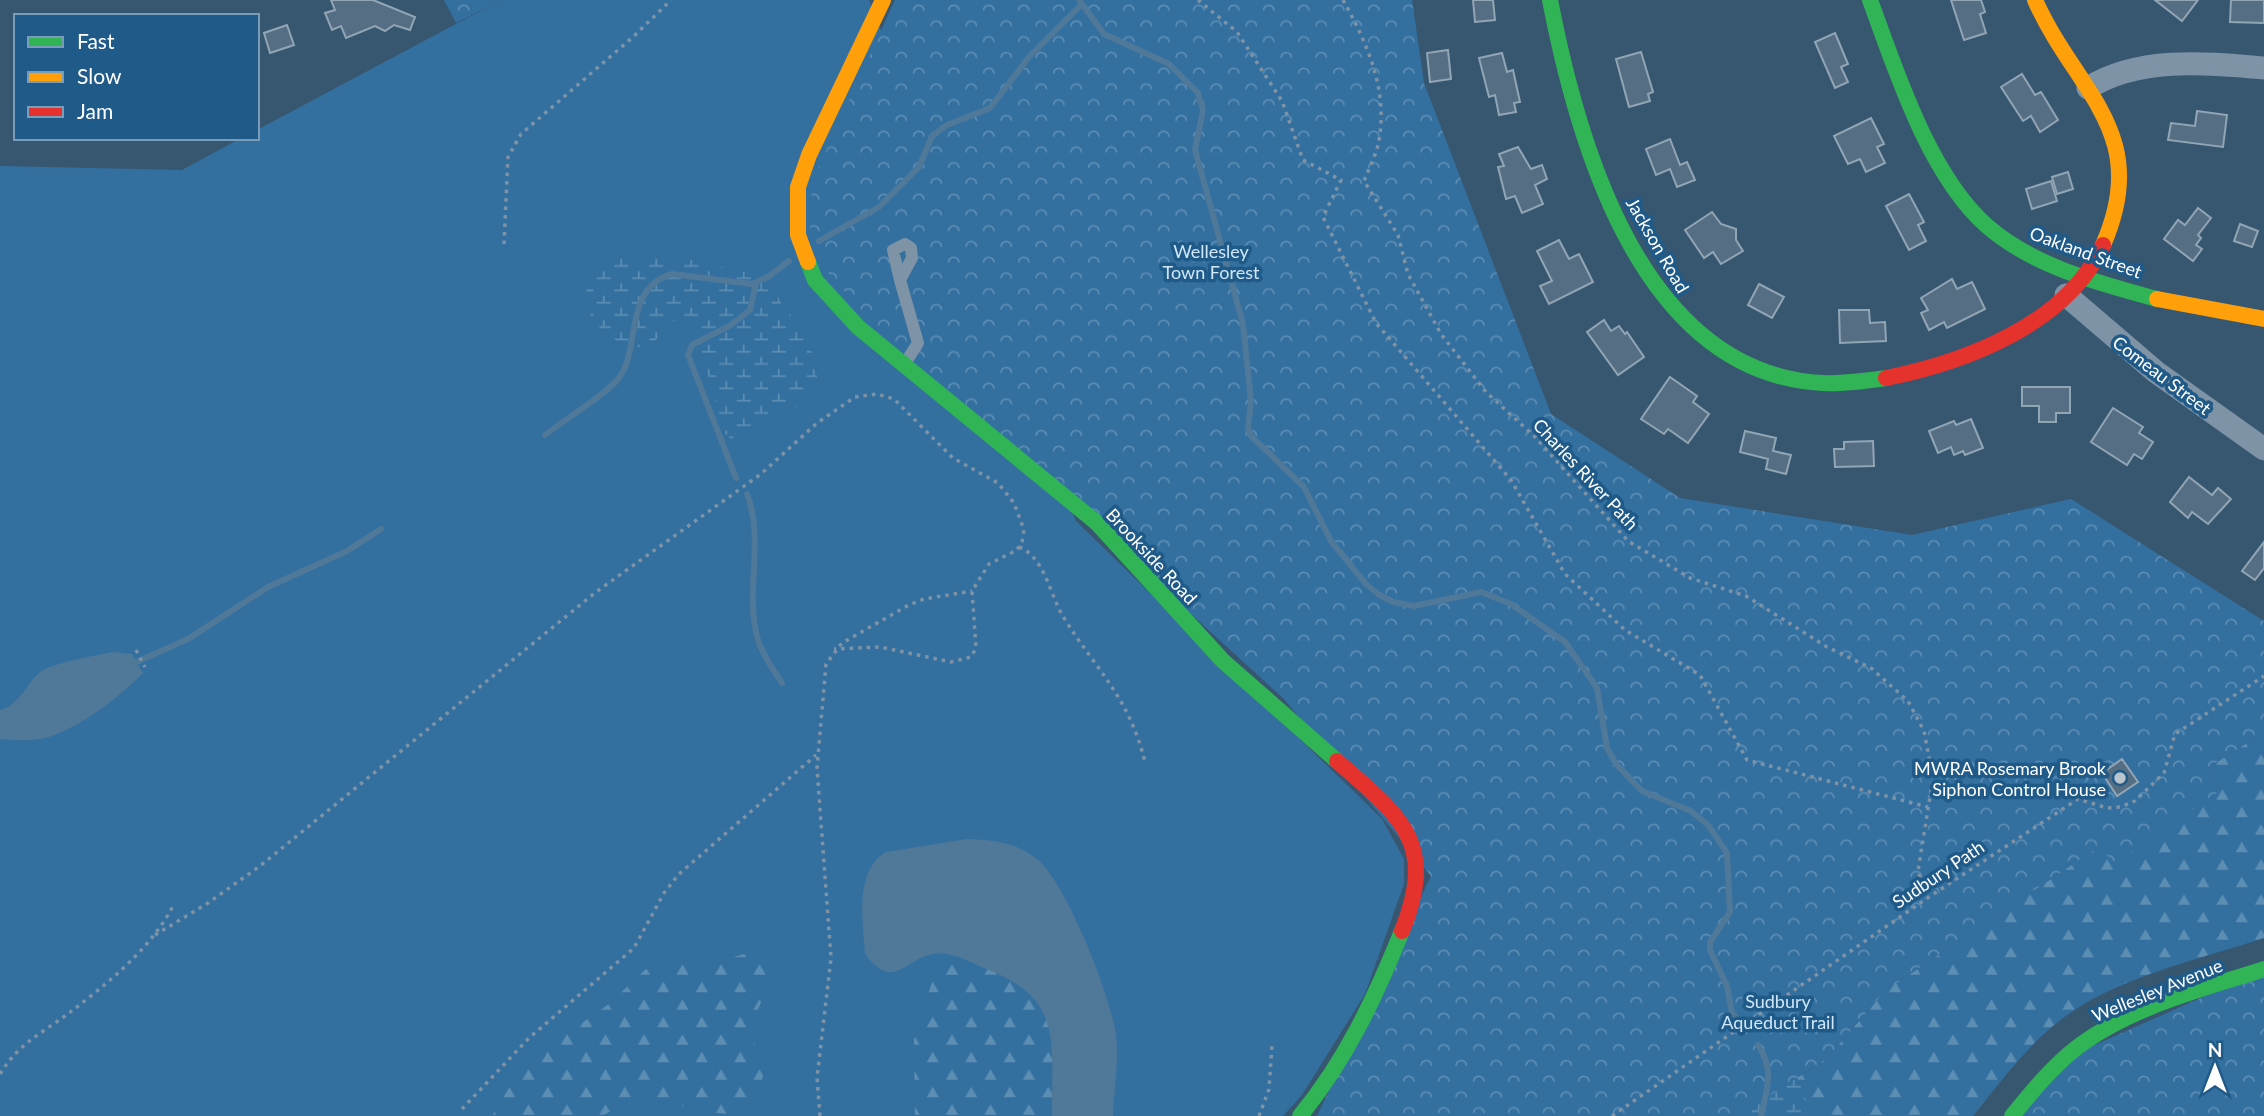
<svg xmlns="http://www.w3.org/2000/svg" width="2264" height="1116" font-family="Lato,sans-serif">
<defs>
<pattern id="forest-firs" width="22" height="20" patternUnits="userSpaceOnUse" patternTransform="scale(1.75)"><rect width="22" height="20" fill="#3370a0"/><path d="M5 1l3.5 6h-7zM16 11l3.5 6h-7z" fill="#5c8db3"/></pattern>
<pattern id="wetland-marsh" width="20" height="14" patternUnits="userSpaceOnUse" patternTransform="scale(1.75)"><rect width="20" height="14" fill="#3370a0"/><path d="M1 5h8M5 5V1M11 12h8M15 12V8" fill="none" stroke="#5c8db3"/></pattern>
<pattern id="park-crowns" width="20" height="18" patternUnits="userSpaceOnUse" patternTransform="scale(1.75)"><rect width="20" height="18" fill="#3370a0"/><path d="M2 6a3 3 0 1 1 6 0M12 15a3 3 0 1 1 6 0" fill="none" stroke="#5c8db3"/></pattern>
</defs>
<rect width="100%" height="100%" fill="#375771"/>
<path fill="#3370a0" d="M 501,0 L 869,0 L 1076,521 L 1382,819 L 1404,859 L 1404,884 L 1365,994 L 1302,1095 L 1283,1116 L 0,1116 L 0,166 L 182,170 L 241,138 L 257,138 L 257,130 Z"/>
<g fill="url(#forest-firs)">
<path d="M 2264,732 L 2264,938 C 2201,959 2129,974 2073,1011 C 2033,1037 2003,1079 1973,1116 L 1729,1116 L 1754,1106 L 1827,1058 L 1885,991 L 2101,845 L 2113,863 L 2220,789 L 2206,769 Z"/>
<path d="M 754,951 L 764,958 L 768,985 L 757,1012 L 754,1049 L 763,1074 L 760,1097 C 754,1102 746,1110 738,1113 C 722,1116 699,1110 683,1106 C 657,1100 625,1102 602,1116 L 492,1116 L 513,1081 L 535,1056 L 609,1004 L 646,969 L 724,960 Z"/>
<path d="M 946,953 C 978,963 1027,977 1044,1008 C 1057,1034 1052,1087 1052,1116 L 915,1116 L 914,1040 L 934,975 Z"/>
</g>
<g fill="url(#wetland-marsh)">
<path d="M 663,254 L 768,277 L 783,307 L 807,332 L 818,381 L 809,396 L 794,408 L 754,434 L 732,440 L 718,426 L 715,401 L 696,330 L 688,323 L 674,321 C 662,327 659,342 646,346 C 623,353 588,324 585,301 C 584,292 589,284 594,276 C 599,268 605,262 614,259 C 630,254 647,255 663,254 Z"/>
<path d="M 1792,1064 L 1807,1102 L 1804,1116 L 1714,1116 Z"/>
</g>
<g fill="url(#park-crowns)">
<path d="M 444,0 L 501,0 L 456,23 Z"/>
<path d="M 895,0 L 1412,0 L 1424,83 L 1551,414 L 1680,498 L 1912,535 L 2071,499 L 2264,621 L 2264,732 L 2206,769 L 2221,790 L 2113,864 L 2100,846 L 1885,991 L 1827,1058 L 1754,1106 L 1729,1116 L 1317,1116 L 1431,876 L 1284,699 L 878,328 L 822,266 L 810,233 L 812,182 Z"/>
<path d="M 2264,970 L 2264,1116 L 2012,1116 L 2061,1060 Z"/>
</g>
<g fill="#507898">
<path d="M 114,652 L 132,654 L 143,673 C 118,698 84,725 49,737 C 34,742 15,740 0,739 L 0,710 C 21,704 25,685 40,672 C 49,664 100,654 114,652 Z"/>
<path d="M 967,839 C 993,840 1017,842 1038,860 C 1067,885 1111,996 1116,1035 C 1119,1061 1114,1090 1113,1116 L 1052,1116 C 1051,1041 1065,999 984,968 C 968,961 951,951 933,954 C 905,958 894,993 865,954 C 863,923 854,870 886,852 Z"/>
</g>
<g fill="none" stroke-linecap="round" stroke-linejoin="round">
<g stroke="#507898" stroke-width="6">
<path d="M 1079,0 L 1104,34 L 1169,64 L 1198,93 L 1203,110 L 1195,150 L 1243,324 L 1251,401 L 1248,428 L 1251,436 L 1304,487 L 1331,541 L 1366,584 L 1378,594 L 1393,602 L 1414,606 L 1481,592 L 1511,604 L 1565,642 L 1597,688 L 1607,748 L 1616,764 L 1642,791 L 1691,811 L 1708,825 L 1727,853 L 1730,912 L 1710,942 L 1710,950 L 1727,986 L 1732,1013 L 1739,1021"/>
<path d="M 819,241 L 879,207 L 919,167 L 932,136 L 947,125 L 990,108 L 1029,57 L 1082,4"/>
<path d="M 545,435 C 565,419 603,397 618,379 C 642,350 622,288 672,274 L 752,284 L 768,277 L 789,261"/>
<path d="M 736,478 L 688,355 L 692,345 L 731,325 L 750,310 L 756,283"/>
<path d="M 747,494 C 765,541 744,592 758,640 C 763,656 773,669 782,683"/>
<path d="M 130,665 L 188,639 L 268,587 L 347,551 L 381,529"/>
<path d="M 1758,1045 C 1775,1071 1767,1087 1761,1116"/>
</g>
</g>
<g fill="#556e83" stroke="#92a5b4" stroke-width="2">
<path d="M 331,0 L 373,0 L 415,17 L 410,30 L 394,25 L 385,31 L 375,26 L 346,38 L 341,26 L 332,30 L 325,13 L 335,10 Z"/>
<path d="M 1473,0 L 1493,0 L 1495,20 L 1475,22 Z"/>
<path d="M 1951,0 L 1981,0 L 1985,12 L 1980,14 L 1986,33 L 1964,40 Z"/>
<path d="M 2155,0 L 2198,0 L 2182,21 Z"/>
<path d="M 2231,0 L 2264,0 L 2264,23 L 2230,22 Z"/>
<path d="M 287,25 L 294,45 L 270,53 L 264,33 Z"/>
<path d="M 1835,33 L 1848,64 L 1841,67 L 1848,82 L 1835,88 L 1815,42 Z"/>
<path d="M 1448,50 L 1451,79 L 1430,82 L 1427,53 Z"/>
<path d="M 1641,52 L 1653,92 L 1648,94 L 1650,101 L 1629,107 L 1616,59 Z"/>
<path d="M 1502,53 L 1507,72 L 1513,70 L 1520,102 L 1514,103 L 1516,112 L 1499,115 L 1495,95 L 1489,97 L 1479,58 Z"/>
<path d="M 2022,74 L 2035,95 L 2041,92 L 2058,120 L 2040,132 L 2031,116 L 2023,121 L 2001,87 Z"/>
<path d="M 2197,111 L 2227,115 L 2223,147 L 2168,140 L 2171,123 L 2195,126 Z"/>
<path d="M 1871,118 L 1884,144 L 1877,147 L 1885,163 L 1866,172 L 1860,159 L 1848,164 L 1834,136 Z"/>
<path d="M 1670,139 L 1680,165 L 1687,162 L 1695,180 L 1677,187 L 1670,169 L 1656,175 L 1646,149 Z"/>
<path d="M 1518,147 L 1531,169 L 1542,165 L 1547,179 L 1535,185 L 1543,204 L 1522,213 L 1515,196 L 1506,199 L 1498,167 L 1504,166 L 1499,154 Z"/>
<path d="M 2068,172 L 2073,189 L 2057,194 L 2052,177 Z"/>
<path d="M 2051,181 L 2057,201 L 2032,209 L 2026,189 Z"/>
<path d="M 1909,194 L 1924,222 L 1918,225 L 1926,241 L 1909,250 L 1886,206 Z"/>
<path d="M 2198,208 L 2211,218 L 2198,235 L 2201,238 L 2196,245 L 2202,249 L 2193,261 L 2164,239 L 2178,220 L 2185,225 Z"/>
<path d="M 1712,212 L 1721,224 L 1736,229 L 1736,240 L 1743,251 L 1721,264 L 1713,252 L 1704,258 L 1685,230 Z"/>
<path d="M 2240,224 L 2258,231 L 2252,247 L 2234,241 Z"/>
<path d="M 1559,240 L 1569,259 L 1579,254 L 1593,282 L 1549,304 L 1540,286 L 1552,281 L 1537,251 Z"/>
<path d="M 1952,279 L 1957,289 L 1972,282 L 1985,309 L 1947,328 L 1944,322 L 1929,330 L 1921,313 L 1928,310 L 1921,298 Z"/>
<path d="M 1759,284 L 1784,297 L 1772,318 L 1748,305 Z"/>
<path d="M 1839,310 L 1869,310 L 1870,323 L 1885,322 L 1886,341 L 1840,343 Z"/>
<path d="M 1604,320 L 1611,331 L 1619,326 L 1625,334 L 1627,332 L 1644,357 L 1618,375 L 1587,332 Z"/>
<path d="M 1670,377 L 1697,396 L 1693,402 L 1709,414 L 1688,443 L 1668,429 L 1664,434 L 1641,419 Z"/>
<path d="M 2022,387 L 2070,387 L 2070,413 L 2056,413 L 2056,422 L 2039,422 L 2039,406 L 2022,406 Z"/>
<path d="M 2113,408 L 2143,427 L 2139,433 L 2153,442 L 2142,459 L 2134,454 L 2127,465 L 2091,442 Z"/>
<path d="M 1971,419 L 1983,448 L 1965,455 L 1963,451 L 1954,455 L 1951,447 L 1938,453 L 1929,431 L 1954,421 L 1956,425 Z"/>
<path d="M 1745,431 L 1776,438 L 1773,451 L 1791,455 L 1786,474 L 1766,469 L 1768,459 L 1740,452 Z"/>
<path d="M 1873,441 L 1874,466 L 1835,467 L 1834,449 L 1844,449 L 1844,442 Z"/>
<path d="M 2189,477 L 2212,495 L 2218,488 L 2231,499 L 2208,524 L 2192,512 L 2188,518 L 2170,502 Z"/>
<path d="M 2264,542 L 2264,568 L 2255,580 L 2242,571 Z"/>
<path d="M 2122,759 L 2138,782 L 2117,796 L 2102,773 Z"/>
</g>
<g fill="none" stroke-linecap="round" stroke-linejoin="round">
<g stroke="#7e93a6" stroke-width="3.5" stroke-dasharray="3.5 5" stroke-linecap="butt">
<path d="M 1198,0 L 1237,32 L 1282,101 L 1303,160 L 1341,180 L 1323,217 L 1376,323 L 1511,480 L 1565,574 L 1625,630 L 1700,675 L 1747,760 L 1928,807"/>
<path d="M 1343,0 C 1367,43 1388,89 1379,140 C 1377,153 1369,168 1364,181 L 1398,235 L 1408,274 L 1441,334 L 1486,392 L 1535,437 L 1628,541 L 1690,578 L 1746,596 L 1827,647 L 1871,668 L 1908,701 L 1924,731 L 1933,778 L 1918,871 L 1926,899"/>
<path d="M 504,244 L 508,157 L 521,134 L 633,37 L 671,0"/>
<path d="M 1019,547 C 1045,557 1050,596 1064,618 C 1097,671 1129,697 1145,762"/>
<path d="M 136,650 L 145,667"/>
<path d="M 155,935 L 208,903 L 260,866 L 596,592 L 761,474 L 817,423 L 855,397 L 877,394 L 894,399 L 953,458 L 998,483 L 1014,503 L 1024,530 L 1022,542 L 1017,550 L 989,564 L 972,591 L 976,648 L 971,657 L 951,662 L 880,647 L 834,649"/>
<path d="M 0,1074 C 19,1043 41,1034 69,1013 C 107,984 152,948 174,904"/>
<path d="M 462,1109 L 529,1038 L 634,948 L 664,893 L 679,874 L 816,755"/>
<path d="M 820,1116 L 817,1078 L 831,958 L 817,768 L 826,664 L 842,643 L 909,605 L 924,599 L 972,591"/>
<path d="M 1259,1116 L 1269,1089 L 1272,1045"/>
<path d="M 1612,1116 L 1926,899 L 2078,799 L 2107,808 L 2120,807 L 2135,801 L 2164,773 L 2175,734 L 2264,676"/>
</g>
<path stroke="#7e93a6" stroke-width="12" d="M 900,280 L 893,250 L 905,244 L 911,248 L 912,258 L 900,280 L 918,343 L 904,365"/>
<g stroke="#7e93a6" stroke-width="23">
<path d="M 2088,88 C 2139,56 2207,63 2264,68"/>
<path d="M 2066,295 L 2156,372 L 2264,449"/>
</g>
<g stroke="#30b455" stroke-width="16">
<path d="M 1550,0 C 1578,145 1642,374 1823,383 C 1844,384 1865,381 1886,378"/>
<path d="M 1870,0 C 1896,71 1929,175 1987,226 C 2034,267 2099,283 2157,299"/>
<path d="M 808,262 L 815,280 L 858,327 L 1097,523 L 1223,661 L 1337,761"/>
<path d="M 1300,1116 C 1346,1060 1375,998 1402,931"/>
<path d="M 2012,1116 C 2031,1093 2051,1068 2075,1049 C 2129,1007 2200,990 2264,969"/>
</g>
<g stroke="#ff9f0a" stroke-width="16">
<path d="M 2035,0 C 2075,91 2153,132 2103,245"/>
<path d="M 808,262 L 798,235 L 798,187 L 809,155 L 883,0"/>
<path d="M 2157,299 L 2264,319"/>
</g>
<g stroke="#e5322d" stroke-width="16">
<path d="M 1886,378 C 1966,362 2067,324 2103,245"/>
<path d="M 1337,761 C 1400,816 1438,842 1402,931"/>
</g>
</g>
<circle fill="#b9c4cd" stroke="#1f5a89" stroke-width="2.5" cx="2120" cy="778" r="7"/>
<g text-anchor="middle" dominant-baseline="central" stroke-width="7" stroke-linejoin="round" paint-order="stroke">
<g font-size="18" fill="#fff" stroke="#1f5a89">
<text transform="translate(1658 245) rotate(60)">Jackson Road</text>
<text transform="translate(2086 252) rotate(20)">Oakland Street</text>
<text transform="translate(2162 375) rotate(37)">Comeau Street</text>
<text transform="translate(1586 474) rotate(47)">Charles River Path</text>
<text transform="translate(1152 556) rotate(47)">Brookside Road</text>
<text transform="translate(1938 874) rotate(-34)">Sudbury Path</text>
<text transform="translate(2157 990) rotate(-22)">Wellesley Avenue</text>
</g>
<g font-size="18" fill="#cfe7f8" stroke="#1f5a89">
<text x="1211" y="251">Wellesley<tspan x="1211" dy="21">Town Forest</tspan></text>
<text x="1778" y="1001">Sudbury<tspan x="1778" dy="21">Aqueduct Trail</tspan></text>
</g>
<g font-size="18" fill="#fff" stroke="#1f5a89" text-anchor="end">
<text x="2106" y="768">MWRA Rosemary Brook<tspan x="2106" dy="21">Siphon Control House</tspan></text>
</g>
</g>
<rect x="14" y="14" width="245" height="126" fill="#1f5a89" stroke="#799cb8" stroke-width="2"/>
<rect x="28" y="37" width="35" height="10" fill="#30b455" stroke="#799cb8" stroke-width="2"/>
<text x="77" y="49" font-size="21" fill="#ffffff">Fast</text>
<rect x="28" y="72" width="35" height="10" fill="#ff9f0a" stroke="#799cb8" stroke-width="2"/>
<text x="77" y="84" font-size="21" fill="#ffffff">Slow</text>
<rect x="28" y="107" width="35" height="10" fill="#e5322d" stroke="#799cb8" stroke-width="2"/>
<text x="77" y="119" font-size="21" fill="#ffffff">Jam</text>
<g transform="translate(2215 1067)" stroke="#1f5a89" stroke-width="5" paint-order="stroke">
<path d="M0-5L12 26L0 18L-12 26Z" fill="#ffffff"/>
<text y="-10" font-size="19" font-weight="bold" text-anchor="middle" fill="#ffffff">N</text>
</g>
</svg>
